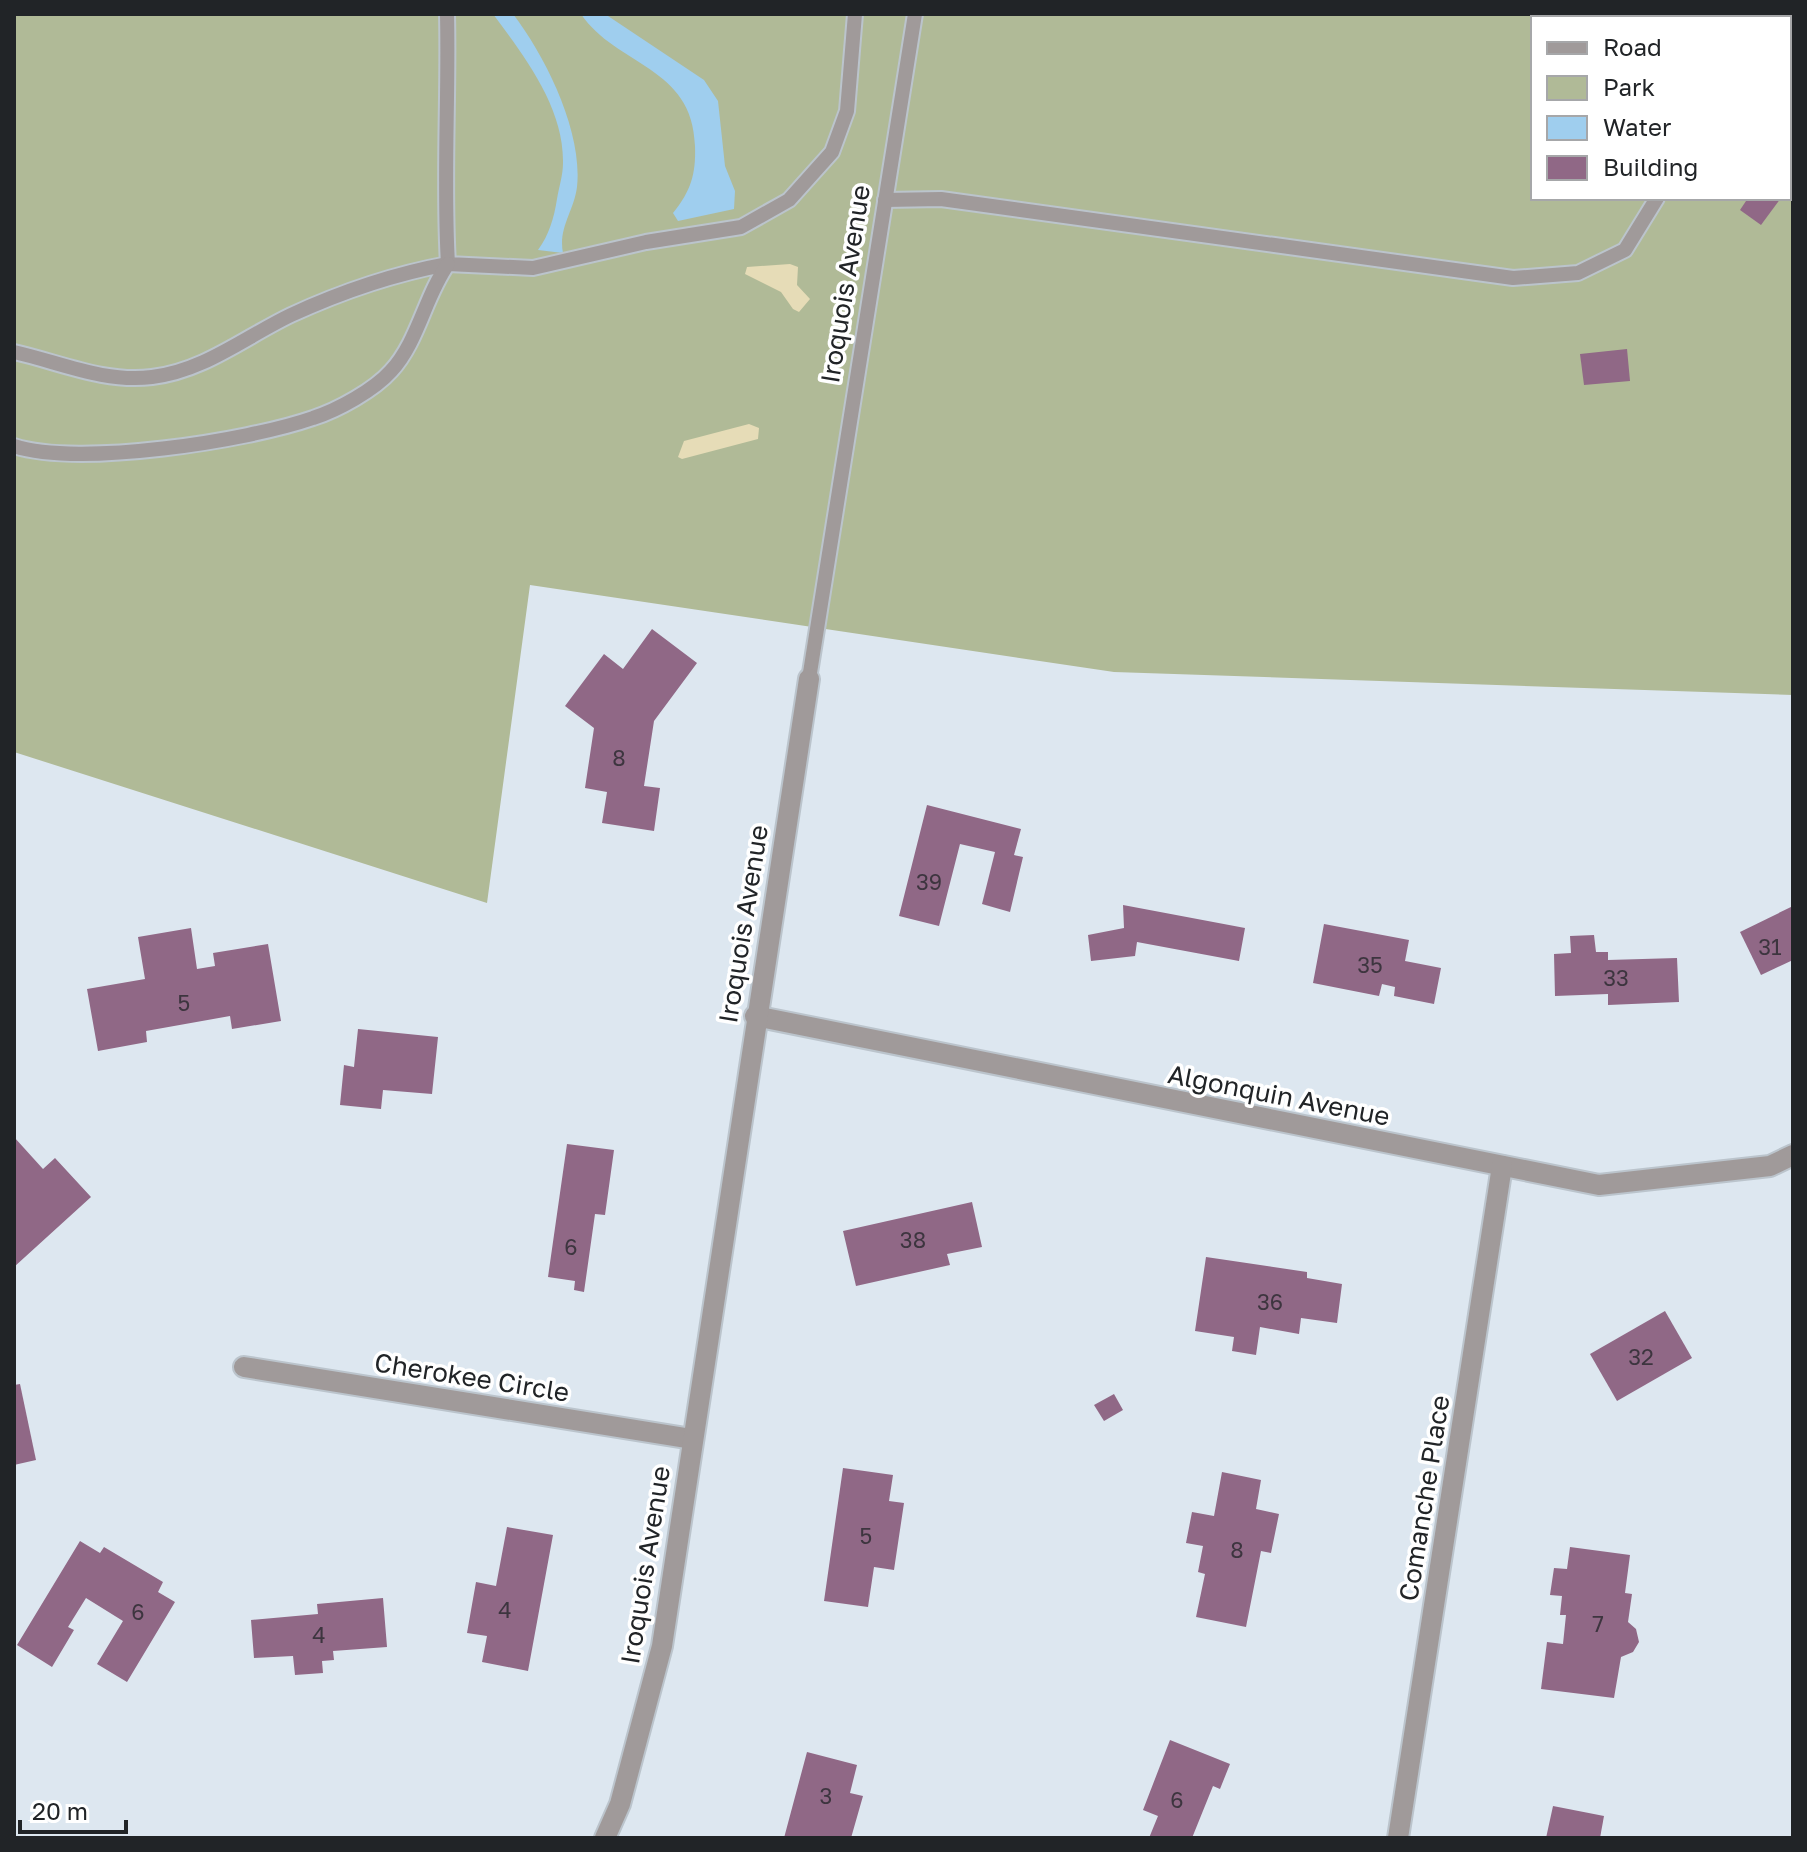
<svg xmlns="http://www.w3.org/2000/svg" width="1807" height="1852" font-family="'Golos Text',sans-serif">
<rect width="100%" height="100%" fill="#dde7f0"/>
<path fill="#b0ba97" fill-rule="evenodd" d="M 14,14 L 1793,14 L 1793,695 L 1114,672 L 530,585 L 487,903 L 14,752 ZM 1533,18 L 1789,18 L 1789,198 L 1533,198 Z"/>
<g fill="#e6dcb7">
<path d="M 790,264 L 798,267 L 797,285 L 810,299 L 799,312 L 793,309 L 781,292 L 745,274 L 747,267 Z"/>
<path d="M 749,424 L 759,428 L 758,439 L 682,459 L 678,457 L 684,441 Z"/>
</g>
<g fill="#9fceee">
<path d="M 493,14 L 513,14 C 546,57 583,132 577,187 C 574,211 558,228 563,253 L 538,250 C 549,235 554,218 557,199 C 559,187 563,175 563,163 C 564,107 524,56 493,14 Z"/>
<path d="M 581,14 L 605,14 L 704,80 L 718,101 L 725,166 L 735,191 L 734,209 L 678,221 L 673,213 C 691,191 696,174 695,146 C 693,66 616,66 581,14 Z"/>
</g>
<g fill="#906886">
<path d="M 1789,135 L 1793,137 L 1793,181 L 1789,187 Z"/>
<path d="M 1748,198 L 1781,198 L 1761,225 L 1740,210 Z"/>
<path d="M 1627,349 L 1630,381 L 1584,385 L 1580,354 Z"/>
<path d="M 652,629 L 697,663 L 654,721 L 644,786 L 660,788 L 654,831 L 602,823 L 607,792 L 585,788 L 594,728 L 565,706 L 604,654 L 623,669 Z"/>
<path d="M 927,805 L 1021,829 L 1014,855 L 1023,857 L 1010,912 L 982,904 L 995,852 L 960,844 L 939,926 L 899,916 Z"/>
<path d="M 1123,905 L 1245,928 L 1239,961 L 1137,942 L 1135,956 L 1091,961 L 1088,935 L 1124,928 Z"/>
<path d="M 1793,906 L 1793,960 L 1761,975 L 1740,932 Z"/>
<path d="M 1324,924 L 1409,940 L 1405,961 L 1441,968 L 1434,1004 L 1394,996 L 1395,987 L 1382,984 L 1379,996 L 1313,983 Z"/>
<path d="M 191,928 L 197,969 L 215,966 L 213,953 L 268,944 L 281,1021 L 232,1029 L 230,1016 L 146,1031 L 147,1042 L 98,1051 L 87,989 L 145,979 L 138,937 Z"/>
<path d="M 1594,935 L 1596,952 L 1608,952 L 1608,960 L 1677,958 L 1679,1002 L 1608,1005 L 1608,994 L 1555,996 L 1554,954 L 1571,953 L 1570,936 Z"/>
<path d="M 358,1029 L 438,1037 L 432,1094 L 383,1090 L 381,1109 L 340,1105 L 344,1065 L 354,1067 Z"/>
<path d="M 14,1137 L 43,1169 L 55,1158 L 91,1197 L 14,1267 Z"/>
<path d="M 567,1144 L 614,1150 L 605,1215 L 595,1214 L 584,1292 L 574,1290 L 575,1281 L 548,1277 Z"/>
<path d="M 972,1202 L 982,1247 L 947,1254 L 950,1265 L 856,1286 L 843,1231 Z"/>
<path d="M 1206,1257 L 1307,1272 L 1307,1278 L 1342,1284 L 1337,1323 L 1301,1318 L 1299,1334 L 1260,1327 L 1256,1355 L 1232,1351 L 1234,1337 L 1195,1331 Z"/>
<path d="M 1665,1311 L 1692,1358 L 1617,1401 L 1590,1354 Z"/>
<path d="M 20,1384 L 36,1460 L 14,1465 L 14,1385 Z"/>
<path d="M 1114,1394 L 1123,1410 L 1104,1421 L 1094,1405 Z"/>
<path d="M 843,1468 L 893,1475 L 889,1501 L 904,1503 L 894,1570 L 874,1567 L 868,1607 L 824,1601 Z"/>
<path d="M 1222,1472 L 1261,1480 L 1256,1509 L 1279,1514 L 1271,1553 L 1261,1551 L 1246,1627 L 1196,1617 L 1205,1574 L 1198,1572 L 1203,1546 L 1186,1543 L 1192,1512 L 1214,1516 Z"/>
<path d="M 507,1527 L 553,1535 L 528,1671 L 482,1662 L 487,1636 L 467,1633 L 476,1582 L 496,1586 Z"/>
<path d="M 80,1541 L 100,1553 L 104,1547 L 163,1582 L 158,1592 L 175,1602 L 127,1682 L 97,1664 L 123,1621 L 86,1598 L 68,1627 L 74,1630 L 52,1667 L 17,1645 Z"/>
<path d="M 1570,1547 L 1630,1555 L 1625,1593 L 1632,1594 L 1628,1622 L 1636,1629 L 1639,1642 L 1633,1652 L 1621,1657 L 1614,1698 L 1541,1689 L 1547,1642 L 1563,1644 L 1566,1615 L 1560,1615 L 1562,1596 L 1550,1595 L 1554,1568 L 1567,1569 Z"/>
<path d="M 383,1598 L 387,1647 L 333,1651 L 334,1660 L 322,1661 L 323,1673 L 295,1675 L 293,1656 L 254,1658 L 251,1620 L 318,1614 L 317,1604 Z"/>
<path d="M 1170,1740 L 1230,1764 L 1220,1789 L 1213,1786 L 1192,1838 L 1149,1838 L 1158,1816 L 1143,1810 Z"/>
<path d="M 807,1752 L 857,1765 L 850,1793 L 863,1796 L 851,1838 L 784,1838 Z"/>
<path d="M 1553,1806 L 1604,1816 L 1600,1838 L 1546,1838 Z"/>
</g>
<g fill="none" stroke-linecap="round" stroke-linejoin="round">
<defs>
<g id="service">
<path d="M 447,14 C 449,97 443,181 448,264 L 533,268 L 646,242 L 741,227 L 789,200 L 832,152 L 847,111 L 855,14"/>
<path d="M 1726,14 L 1727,18"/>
<path d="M 885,200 L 941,199 L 1513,278 L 1578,273 L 1625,250 L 1657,198"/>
<path d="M 14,352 C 59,362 104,383 152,377 C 204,371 245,337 291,315 C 341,292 393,274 448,264"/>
<path d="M 14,446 C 79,467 247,441 313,418 C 338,410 374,390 391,371 C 418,342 425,296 448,264"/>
<path d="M 809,679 L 915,14"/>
</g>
<g id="minor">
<path d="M 755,1016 L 1599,1185 L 1770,1166 L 1793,1155"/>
<path d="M 244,1367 L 692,1439"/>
<path d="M 605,1838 L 620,1804 L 662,1646 L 809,679"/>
<path d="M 1398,1838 L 1502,1166"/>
</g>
</defs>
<use href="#service" stroke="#bbc4cc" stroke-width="18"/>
<use href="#minor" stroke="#bbc4cc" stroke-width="24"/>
<use href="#service" stroke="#a09a9a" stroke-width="14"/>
<use href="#minor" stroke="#a09a9a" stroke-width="20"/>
</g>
<g text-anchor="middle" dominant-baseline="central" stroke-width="7" stroke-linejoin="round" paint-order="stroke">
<g font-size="22" fill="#3d353f">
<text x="619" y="757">8</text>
<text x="929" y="881">39</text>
<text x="1770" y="946">31</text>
<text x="1370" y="964">35</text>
<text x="1616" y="977">33</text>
<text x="184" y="1002">5</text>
<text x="913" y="1239">38</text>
<text x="571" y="1246">6</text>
<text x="1270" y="1301">36</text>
<text x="1641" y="1356">32</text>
<text x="866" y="1535">5</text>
<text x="1237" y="1549">8</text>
<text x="505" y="1609">4</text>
<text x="138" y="1611">6</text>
<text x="1598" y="1623">7</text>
<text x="319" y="1634">4</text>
<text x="826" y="1795">3</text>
<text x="1177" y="1799">6</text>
</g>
<g font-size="26" fill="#212427" stroke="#fff">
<text transform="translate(845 284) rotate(-81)">Iroquois Avenue</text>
<text transform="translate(743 924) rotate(-81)">Iroquois Avenue</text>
<text transform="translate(1279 1095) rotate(11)">Algonquin Avenue</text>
<text transform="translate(472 1377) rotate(9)">Cherokee Circle</text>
<text transform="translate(1424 1498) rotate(-81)">Comanche Place</text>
<text transform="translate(645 1565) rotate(-81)">Iroquois Avenue</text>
</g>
</g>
<rect width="1807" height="1852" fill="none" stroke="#212427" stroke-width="32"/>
<rect x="1531" y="16" width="260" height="184" fill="#ffffff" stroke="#a6a7a9" stroke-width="2"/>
<rect x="1547" y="42" width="40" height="12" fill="#a09a9a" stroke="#a6a7a9" stroke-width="2"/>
<text x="1603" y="56" font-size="24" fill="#212427">Road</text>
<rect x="1547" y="76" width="40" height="24" fill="#b0ba97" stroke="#a6a7a9" stroke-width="2"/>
<text x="1603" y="96" font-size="24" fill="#212427">Park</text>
<rect x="1547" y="116" width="40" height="24" fill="#9fceee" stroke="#a6a7a9" stroke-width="2"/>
<text x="1603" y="136" font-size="24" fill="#212427">Water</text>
<rect x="1547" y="156" width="40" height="24" fill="#906886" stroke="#a6a7a9" stroke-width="2"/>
<text x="1603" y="176" font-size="24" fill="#212427">Building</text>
<path d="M20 1820v12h106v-12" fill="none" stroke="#212427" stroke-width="4"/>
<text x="32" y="1820" font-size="24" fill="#212427" stroke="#ffffff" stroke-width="6" paint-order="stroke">20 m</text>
</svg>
